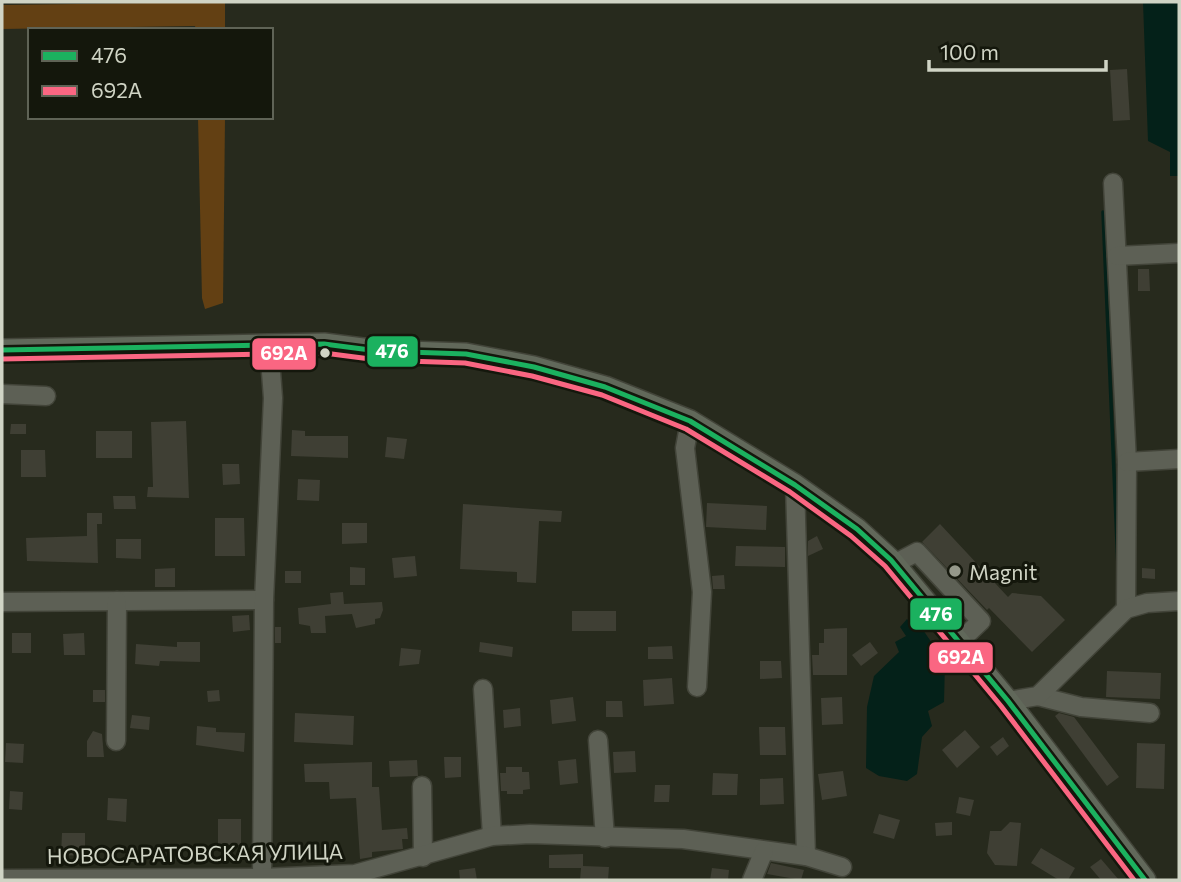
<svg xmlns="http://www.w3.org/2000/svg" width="1181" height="882" font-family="Commissioner,sans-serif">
<rect width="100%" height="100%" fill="#272a1d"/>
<g fill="#634013">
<path d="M 225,2 L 225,30 L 196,30 L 195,26 L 2,29 L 2,5 Z"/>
<path d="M 198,117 L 225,117 L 223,303 L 205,309 L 202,298 Z"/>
</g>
<g fill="#042119">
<path d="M 1143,2 L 1179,2 L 1179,176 L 1170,176 L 1170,152 L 1148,141 Z"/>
<path d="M 907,619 L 912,625 L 921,627 L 945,662 L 944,702 L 928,711 L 932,726 L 922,737 L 917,774 L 907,781 L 879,776 L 866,768 L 867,707 L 874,676 L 899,652 L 895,642 L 906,636 L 900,627 Z"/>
</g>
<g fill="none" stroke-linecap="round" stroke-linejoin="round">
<path stroke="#042119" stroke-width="3.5" d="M 1103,212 L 1118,567"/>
</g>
<g fill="#3f3f34">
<path d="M 1127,69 L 1130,120 L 1113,121 L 1110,70 Z"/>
<path d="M 1138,269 L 1149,269 L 1150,291 L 1138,291 Z"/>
<path d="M 186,421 L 189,498 L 147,497 L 148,487 L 153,487 L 151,422 Z"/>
<path d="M 11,424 L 26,424 L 26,434 L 10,434 Z"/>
<path d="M 292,430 L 305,431 L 305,436 L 348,436 L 348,458 L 291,456 Z"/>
<rect x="96" y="431" width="36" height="27"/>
<path d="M 387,437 L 407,439 L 404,459 L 385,457 Z"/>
<path d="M 21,450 L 45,450 L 46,477 L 21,477 Z"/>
<path d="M 222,464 L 239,464 L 240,484 L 223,485 Z"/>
<path d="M 298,479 L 320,480 L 319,501 L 297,500 Z"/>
<path d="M 113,496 L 135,496 L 136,509 L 114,509 Z"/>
<path d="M 707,503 L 767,506 L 766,530 L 706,527 Z"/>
<path d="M 463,504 L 562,511 L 561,522 L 539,521 L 536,583 L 517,582 L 517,572 L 460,569 Z"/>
<path d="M 87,513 L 102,513 L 102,524 L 97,524 L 98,563 L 27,561 L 26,538 L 87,536 Z"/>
<path d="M 215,518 L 244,518 L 245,556 L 215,556 Z"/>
<path d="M 342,523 L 367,523 L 367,543 L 342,544 Z"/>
<path d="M 940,524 L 1008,597 L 1012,593 L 1041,596 L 1065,620 L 1032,652 L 989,608 L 987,610 L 922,542 Z"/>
<path d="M 817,536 L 823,549 L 808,556 L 808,541 Z"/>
<path d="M 116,539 L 141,539 L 141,559 L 116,558 Z"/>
<path d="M 736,546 L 785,547 L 785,567 L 735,566 Z"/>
<path d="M 415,556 L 417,576 L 394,578 L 392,558 Z"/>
<path d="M 350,567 L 365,568 L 365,585 L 350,585 Z"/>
<path d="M 175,568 L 175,587 L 155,587 L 155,569 Z"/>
<path d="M 1142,568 L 1155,569 L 1155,579 L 1142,578 Z"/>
<rect x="285" y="571" width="16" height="12"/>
<path d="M 724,575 L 725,589 L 713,589 L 712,576 Z"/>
<path d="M 343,592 L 344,604 L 382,602 L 383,610 L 380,618 L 375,619 L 375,624 L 356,628 L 352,614 L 325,616 L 326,633 L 311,633 L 310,626 L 299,624 L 298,608 L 331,604 L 330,593 Z"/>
<rect x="572" y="611" width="44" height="20"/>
<path d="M 249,615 L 250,630 L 233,632 L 232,616 Z"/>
<rect x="275" y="627" width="6" height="16"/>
<path d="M 847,628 L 847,675 L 813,675 L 812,655 L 819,655 L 819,643 L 824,643 L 824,629 Z"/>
<rect x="12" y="633" width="19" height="20"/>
<path d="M 84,633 L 85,655 L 64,655 L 63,634 Z"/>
<path d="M 177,642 L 200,642 L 200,662 L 160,661 L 159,666 L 135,664 L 136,644 L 177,647 Z"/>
<path d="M 480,642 L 513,647 L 512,657 L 479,652 Z"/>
<path d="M 870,642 L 878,653 L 861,666 L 852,655 Z"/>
<path d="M 672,646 L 673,659 L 648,659 L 648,647 Z"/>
<path d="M 401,648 L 421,650 L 419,664 L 399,666 Z"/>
<path d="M 760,661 L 781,661 L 782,678 L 760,679 Z"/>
<path d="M 1107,671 L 1161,673 L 1160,699 L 1106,697 Z"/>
<path d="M 672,678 L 674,704 L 644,706 L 643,680 Z"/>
<rect x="93" y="690" width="12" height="12"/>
<path d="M 219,690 L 220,701 L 208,702 L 207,691 Z"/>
<path d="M 573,697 L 576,721 L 552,724 L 550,700 Z"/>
<path d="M 842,697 L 843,724 L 822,725 L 821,698 Z"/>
<path d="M 606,701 L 622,701 L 623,717 L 606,717 Z"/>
<path d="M 520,708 L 521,726 L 504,728 L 503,710 Z"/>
<path d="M 295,713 L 354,716 L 353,745 L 294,742 Z"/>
<path d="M 1059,713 L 1074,717 L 1119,777 L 1107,786 L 1055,716 Z"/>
<path d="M 132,715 L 150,717 L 149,730 L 130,728 Z"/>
<path d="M 197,726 L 216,728 L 216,732 L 245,733 L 244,752 L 196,745 Z"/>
<path d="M 759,727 L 785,727 L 786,755 L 760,755 Z"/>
<path d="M 965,730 L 980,747 L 957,768 L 942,750 Z"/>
<path d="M 93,731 L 102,734 L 104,757 L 87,757 L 87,741 Z"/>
<path d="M 1003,737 L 1009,746 L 997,756 L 990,747 Z"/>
<path d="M 6,743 L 24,744 L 23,763 L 5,762 Z"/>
<path d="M 1137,743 L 1165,744 L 1164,789 L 1136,788 Z"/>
<path d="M 635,751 L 636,772 L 614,773 L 613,752 Z"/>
<path d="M 444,757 L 461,757 L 461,777 L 445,778 Z"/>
<path d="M 576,759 L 578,783 L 560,785 L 558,761 Z"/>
<path d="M 417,760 L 418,776 L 390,777 L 389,761 Z"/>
<path d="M 372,762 L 372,787 L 379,787 L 382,830 L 407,828 L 408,839 L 402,839 L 403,849 L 372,852 L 372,857 L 360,859 L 356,798 L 330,799 L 329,782 L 305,782 L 304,764 Z"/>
<path d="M 506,767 L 522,767 L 522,772 L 529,772 L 530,789 L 523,790 L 523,794 L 507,794 L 507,791 L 501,791 L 500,773 L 506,773 Z"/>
<path d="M 843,771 L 847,796 L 822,800 L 818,774 Z"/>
<path d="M 713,773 L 738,774 L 737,795 L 712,795 Z"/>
<path d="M 783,778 L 784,804 L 760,805 L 760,779 Z"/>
<path d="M 655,785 L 670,785 L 669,802 L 654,802 Z"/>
<path d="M 10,791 L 23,792 L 22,810 L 9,809 Z"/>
<path d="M 959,797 L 974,800 L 970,816 L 956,813 Z"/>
<path d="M 108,798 L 127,799 L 126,822 L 107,820 Z"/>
<path d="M 879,814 L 900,820 L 894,839 L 873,833 Z"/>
<rect x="218" y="819" width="23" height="26"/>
<path d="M 952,822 L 952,835 L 936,836 L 935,823 Z"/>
<path d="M 1010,822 L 1021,823 L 1017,866 L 995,865 L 987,853 L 990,831 L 1001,831 Z"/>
<path d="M 62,833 L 85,833 L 85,856 L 61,855 Z"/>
<path d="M 1041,848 L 1075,868 L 1068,880 L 1059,880 L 1031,863 Z"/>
<path d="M 583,854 L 583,866 L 609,867 L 608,880 L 580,880 L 581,868 L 549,868 L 549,855 Z"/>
<path d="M 1101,859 L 1119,880 L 1101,880 L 1090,867 Z"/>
<path d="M 771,863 L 804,870 L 801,880 L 767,874 Z"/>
<path d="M 475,868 L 477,880 L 460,880 L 459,870 Z"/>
<path d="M 712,868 L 729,870 L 728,880 L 710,880 Z"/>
</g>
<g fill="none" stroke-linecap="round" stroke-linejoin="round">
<defs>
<g id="minor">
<path d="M 1113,183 L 1127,462 L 1126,609"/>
<path d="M 1117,256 L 1179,253"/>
<path d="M 2,394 L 46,396"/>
<path d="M 690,421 L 685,448 L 702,592 L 697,687"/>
<path d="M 1127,462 L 1179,459"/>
<path d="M 795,485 L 806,856"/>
<path d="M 894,564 L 917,552 L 981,621 L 959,642"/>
<path d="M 2,602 L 264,600"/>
<path d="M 483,689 L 492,836"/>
<path d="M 1038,696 L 1081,707 L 1150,713"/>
<path d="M 1008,701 L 1038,696 L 1126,609 L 1147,603 L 1179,601"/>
<path d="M 598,740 L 605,838"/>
<path d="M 116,741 L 117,601"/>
<path d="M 422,786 L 423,857"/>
<path d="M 262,878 L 264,600 L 273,398 L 269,346"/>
<path d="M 2,879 L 262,878 L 355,874 L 492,836 L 530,834 L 683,839 L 806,856 L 842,867"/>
<path d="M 752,880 L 764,851"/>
</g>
<path id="major" d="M 2,350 L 324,344 L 378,351 L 466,354 L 534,367 L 605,387 L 690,421 L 795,485 L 857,529 L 891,560 L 1008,701 L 1145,880"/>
</defs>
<use href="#minor" stroke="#424439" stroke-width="21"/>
<use href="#major" stroke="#424439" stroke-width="24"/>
<use href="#minor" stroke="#5d6055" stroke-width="18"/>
<use href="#major" stroke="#61685a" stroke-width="21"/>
<defs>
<path id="bus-1" d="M 2,350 L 324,344 L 378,351 L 466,354 L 534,367 L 605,387 L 690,421 L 795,485 L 857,529 L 891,560 L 1008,701 L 1145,880"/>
<path id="bus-2" d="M 2,359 L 324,353 L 378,360 L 465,363 L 532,376 L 602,395 L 686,429 L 790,492 L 851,536 L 885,566 L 1001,706 L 1134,880"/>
</defs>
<use href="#bus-1" stroke="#14170c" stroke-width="10"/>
<use href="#bus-2" stroke="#14170c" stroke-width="10"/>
<use href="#bus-1" stroke="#1bb15f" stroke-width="5"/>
<use href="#bus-2" stroke="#fa6682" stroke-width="5"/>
</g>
<circle fill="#d0d4c5" stroke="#14170c" stroke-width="2.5" cx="325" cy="353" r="6"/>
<circle fill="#95988a" stroke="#14170c" stroke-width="2.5" cx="955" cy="571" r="7"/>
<g text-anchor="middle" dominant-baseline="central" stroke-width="6" stroke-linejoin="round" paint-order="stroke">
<g font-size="21" fill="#d0d4c5" stroke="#14170c" text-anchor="start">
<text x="969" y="571">Magnit</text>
</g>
<g font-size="21" fill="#d0d4c5" stroke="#14170c">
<text transform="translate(195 853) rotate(-1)">НОВОСАРАТОВСКАЯ УЛИЦА</text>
</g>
</g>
<g stroke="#14170c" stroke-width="2.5">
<rect x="366" y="335" width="53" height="33" rx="7" fill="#1bb15f"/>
<rect x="251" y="337" width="66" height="34" rx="7" fill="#fa6682"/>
<rect x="909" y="597" width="54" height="34" rx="7" fill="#1bb15f"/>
<rect x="928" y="641" width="66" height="33" rx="7" fill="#fa6682"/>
</g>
<g font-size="19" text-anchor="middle" font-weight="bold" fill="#fff">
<text x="392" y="358">476</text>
<text x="284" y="360">692А</text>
<text x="936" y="621">476</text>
<text x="961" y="664">692А</text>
</g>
<rect width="1181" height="882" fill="none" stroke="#d0d4c5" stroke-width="7"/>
<rect x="28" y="28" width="245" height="91" fill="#14170c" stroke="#5f6356" stroke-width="2"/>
<rect x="42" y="51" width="35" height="10" fill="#1bb15f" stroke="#5f6356" stroke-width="2"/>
<text x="91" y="63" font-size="21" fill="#d0d4c5">476</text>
<rect x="42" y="86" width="35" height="10" fill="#fa6682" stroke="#5f6356" stroke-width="2"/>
<text x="91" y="98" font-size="21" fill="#d0d4c5">692А</text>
<path d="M929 60v10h177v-10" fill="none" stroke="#d0d4c5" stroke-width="3.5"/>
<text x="940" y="60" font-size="21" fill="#d0d4c5" stroke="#14170c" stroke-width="5" paint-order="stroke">100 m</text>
</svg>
